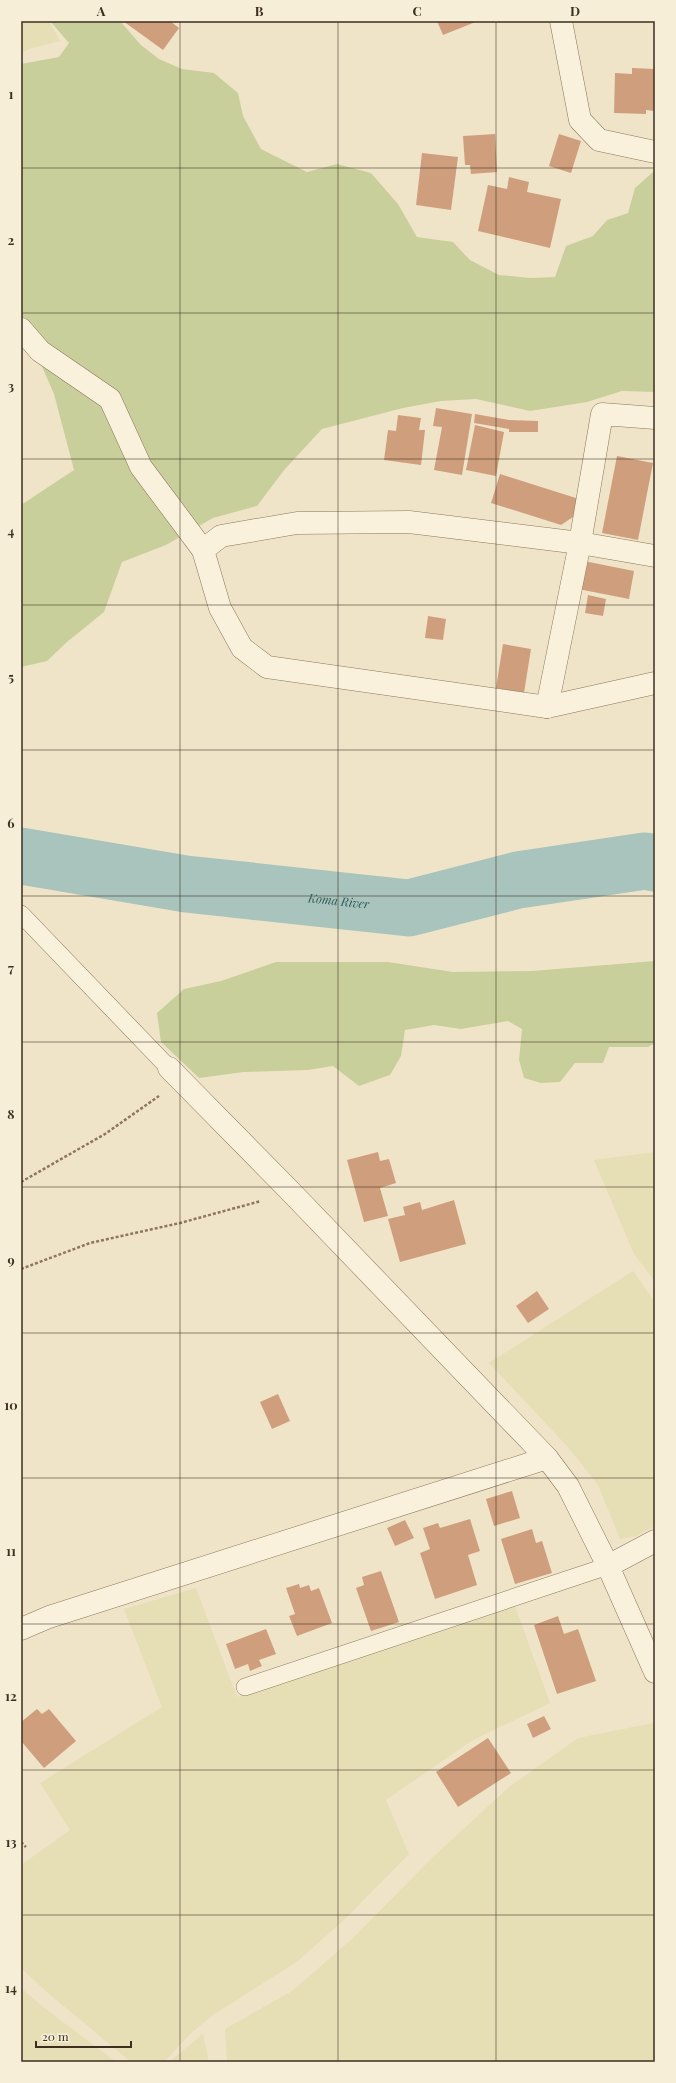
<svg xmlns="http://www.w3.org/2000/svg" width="676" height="2083" font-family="'Playfair Display',serif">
<rect width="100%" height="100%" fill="#f0e4c8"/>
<g fill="#e6deb5">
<path d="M 21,21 L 49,21 L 60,41 L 29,49 L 21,53 Z"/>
<path d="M 655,1152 L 655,1282 L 634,1254 L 594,1160 Z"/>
<path d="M 633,1271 L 655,1302 L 655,1526 L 636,1536 L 620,1539 L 598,1485 L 567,1446 L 489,1363 Z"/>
<path d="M 196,1588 L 237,1697 L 515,1606 L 550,1703 L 473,1740 L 386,1800 L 409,1854 L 347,1917 L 298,1961 L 213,2015 L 190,2034 L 164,2062 L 131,2062 L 49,1994 L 21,1968 L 21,1865 L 70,1830 L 40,1783 L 162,1707 L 124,1609 Z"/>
<path d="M 653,1723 L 655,1727 L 655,2062 L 227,2062 L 225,2029 L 292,1991 L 352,1939 L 432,1858 L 509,1787 L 578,1738 Z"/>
<path d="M 21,1988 L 43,2007 L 116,2062 L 21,2062 Z"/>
<path d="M 203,2034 L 209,2062 L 169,2062 Z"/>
</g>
<g fill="#c9cf9b">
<path d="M 50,21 L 120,21 L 141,45 L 159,59 L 182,69 L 214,73 L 238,93 L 243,116 L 261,149 L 307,172 L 337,164 L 371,173 L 398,204 L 417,237 L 453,242 L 470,260 L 499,275 L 530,278 L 555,277 L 566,246 L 593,236 L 607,220 L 628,213 L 635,188 L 653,172 L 655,173 L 655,392 L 622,391 L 587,402 L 530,411 L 476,399 L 441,401 L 403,408 L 322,429 L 285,469 L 257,506 L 213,518 L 166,545 L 122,562 L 104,612 L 67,642 L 47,661 L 21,667 L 21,505 L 74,470 L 54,394 L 40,362 L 21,344 L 21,64 L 59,57 L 69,43 Z"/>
<path d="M 655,961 L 655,1043 L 648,1047 L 609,1047 L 603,1063 L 575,1063 L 560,1082 L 541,1083 L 524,1078 L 519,1060 L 522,1029 L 508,1021 L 461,1029 L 434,1025 L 405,1030 L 401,1056 L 390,1075 L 359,1086 L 333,1066 L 308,1070 L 244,1072 L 199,1078 L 161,1042 L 157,1013 L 184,989 L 221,981 L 276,962 L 388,962 L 453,972 L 532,971 Z"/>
</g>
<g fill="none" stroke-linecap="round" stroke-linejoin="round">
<path stroke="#a9c4bc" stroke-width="57" id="s1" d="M 21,856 L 186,884 L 409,908 L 518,880 L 645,861 L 655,863"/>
</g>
<g fill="#cf9f7d">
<path d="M 123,21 L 170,21 L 179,28 L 163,50 Z"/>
<path d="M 437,21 L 478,21 L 443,35 Z"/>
<path d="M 632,68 L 655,69 L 655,111 L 646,110 L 646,114 L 614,113 L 615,73 L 632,74 Z"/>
<path d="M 495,134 L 497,172 L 471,174 L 470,165 L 465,165 L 463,136 Z"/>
<path d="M 559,134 L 581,141 L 571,173 L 549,166 Z"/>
<path d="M 422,153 L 458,157 L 451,210 L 416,205 Z"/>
<path d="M 509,177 L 529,182 L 527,192 L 561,199 L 550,248 L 478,231 L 488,185 L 507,189 Z"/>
<path d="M 436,408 L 472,414 L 462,475 L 434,470 L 442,427 L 433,426 Z"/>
<path d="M 475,414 L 509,420 L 538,421 L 538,432 L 509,432 L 509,429 L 474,423 Z"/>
<path d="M 398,415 L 421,418 L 419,430 L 425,430 L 421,465 L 384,460 L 388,430 L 396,431 Z"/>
<path d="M 475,425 L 504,432 L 496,476 L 466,470 Z"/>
<path d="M 617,456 L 653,463 L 638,540 L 602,533 Z"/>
<path d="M 500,474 L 579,499 L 573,517 L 561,525 L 491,503 Z"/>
<path d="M 584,561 L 634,571 L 629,599 L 578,589 Z"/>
<path d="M 588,595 L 606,599 L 603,616 L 585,613 Z"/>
<path d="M 428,616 L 446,619 L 443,640 L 425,638 Z"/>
<path d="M 503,644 L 531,649 L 524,693 L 496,688 Z"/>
<path d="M 378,1152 L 380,1161 L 389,1159 L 396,1183 L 380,1188 L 388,1216 L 364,1222 L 347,1160 Z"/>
<path d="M 454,1200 L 466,1244 L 400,1262 L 388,1219 L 405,1215 L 403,1207 L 420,1202 L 422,1210 Z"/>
<path d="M 537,1291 L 549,1309 L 528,1323 L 516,1306 Z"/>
<path d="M 278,1394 L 290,1421 L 272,1429 L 260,1402 Z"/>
<path d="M 512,1491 L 520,1518 L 494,1526 L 486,1499 Z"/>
<path d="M 470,1519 L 480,1551 L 468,1555 L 477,1585 L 435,1599 L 420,1553 L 430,1549 L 423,1528 L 438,1523 L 440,1528 Z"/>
<path d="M 405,1520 L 414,1538 L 395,1546 L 387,1528 Z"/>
<path d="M 532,1529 L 536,1543 L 542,1541 L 552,1573 L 515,1584 L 501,1539 Z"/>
<path d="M 381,1571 L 399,1622 L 371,1631 L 356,1588 L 364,1585 L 362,1577 Z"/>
<path d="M 299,1584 L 300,1588 L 309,1585 L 311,1591 L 319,1588 L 332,1623 L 297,1636 L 289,1616 L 295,1614 L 286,1588 Z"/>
<path d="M 558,1616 L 564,1634 L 578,1629 L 596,1681 L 557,1694 L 534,1625 Z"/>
<path d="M 266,1629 L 276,1654 L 259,1660 L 262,1666 L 250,1671 L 248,1664 L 235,1669 L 226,1644 Z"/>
<path d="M 37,1709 L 42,1714 L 49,1709 L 76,1741 L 44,1768 L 21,1741 L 21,1722 Z"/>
<path d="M 544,1716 L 551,1729 L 533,1738 L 527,1724 Z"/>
<path d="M 488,1738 L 511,1773 L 458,1807 L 436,1772 Z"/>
</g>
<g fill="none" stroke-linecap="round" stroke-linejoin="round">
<defs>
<g id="service">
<path d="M 21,914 L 169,1068"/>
<path d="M 245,1687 L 608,1566"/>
</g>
<g id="minor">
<path d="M 561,21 L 580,120 L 599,140 L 655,152"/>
<path d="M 21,329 L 40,351 L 110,399 L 141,467 L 203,550"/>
<path d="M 655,556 L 580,543 L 409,522 L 297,523 L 221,536 L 203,550 L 220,608 L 242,648 L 267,667 L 547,707 L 655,683"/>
<path d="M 547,707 L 580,543 L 602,414 L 655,418"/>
<path d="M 169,1068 L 292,1193 L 547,1458 L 568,1486 L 608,1566 L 655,1672"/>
<path d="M 608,1566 L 655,1541"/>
<path d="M 21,1629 L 49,1617 L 547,1458"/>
</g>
</defs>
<use href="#service" stroke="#8d765c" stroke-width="18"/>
<use href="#minor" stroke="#8d765c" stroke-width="23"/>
<g stroke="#8d765c" stroke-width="2.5" stroke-dasharray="3 2" stroke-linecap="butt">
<path d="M 21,1182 L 105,1134 L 159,1096"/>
<path d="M 21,1269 L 90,1243 L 180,1223 L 261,1201"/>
<path d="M 21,1842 L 26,1847"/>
</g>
<use href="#service" stroke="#faf1dc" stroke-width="17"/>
<use href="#minor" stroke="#faf1dc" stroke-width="22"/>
</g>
<path fill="none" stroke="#3d2e20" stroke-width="1" stroke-opacity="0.55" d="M 180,21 L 180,2062M 338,21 L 338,2062M 496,21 L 496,2062M 21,168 L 655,168M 21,313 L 655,313M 21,459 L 655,459M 21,605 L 655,605M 21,750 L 655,750M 21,896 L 655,896M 21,1042 L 655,1042M 21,1187 L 655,1187M 21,1333 L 655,1333M 21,1478 L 655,1478M 21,1624 L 655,1624M 21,1770 L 655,1770M 21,1915 L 655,1915"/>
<g text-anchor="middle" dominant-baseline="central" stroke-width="4" stroke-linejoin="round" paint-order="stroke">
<g font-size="12" font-style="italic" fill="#2f5d5a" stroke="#f7eed8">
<text stroke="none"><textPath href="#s1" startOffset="321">Koma River</textPath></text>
</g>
</g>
<rect width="676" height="2083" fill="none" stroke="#f7eed8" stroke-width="44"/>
<path d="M36 2041v6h95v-6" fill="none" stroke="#3d2e20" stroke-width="2"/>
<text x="42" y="2041" font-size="12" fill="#3d2e20" stroke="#f7eed8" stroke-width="3" paint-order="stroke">20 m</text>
<rect x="22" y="22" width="632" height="2039" fill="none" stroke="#3d2e20" stroke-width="1.5"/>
<g font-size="13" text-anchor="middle" font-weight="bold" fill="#3d2e20">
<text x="101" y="16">A</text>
<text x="259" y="16">B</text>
<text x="417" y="16">C</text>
<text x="575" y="16">D</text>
<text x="11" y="99">1</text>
<text x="11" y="245">2</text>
<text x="11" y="391">3</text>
<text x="11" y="536">4</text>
<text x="11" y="682">5</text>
<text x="11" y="828">6</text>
<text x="11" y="973">7</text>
<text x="11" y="1119">8</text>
<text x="11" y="1265">9</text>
<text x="11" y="1410">10</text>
<text x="11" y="1556">11</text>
<text x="11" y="1701">12</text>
<text x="11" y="1847">13</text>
<text x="11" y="1993">14</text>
</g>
</svg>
